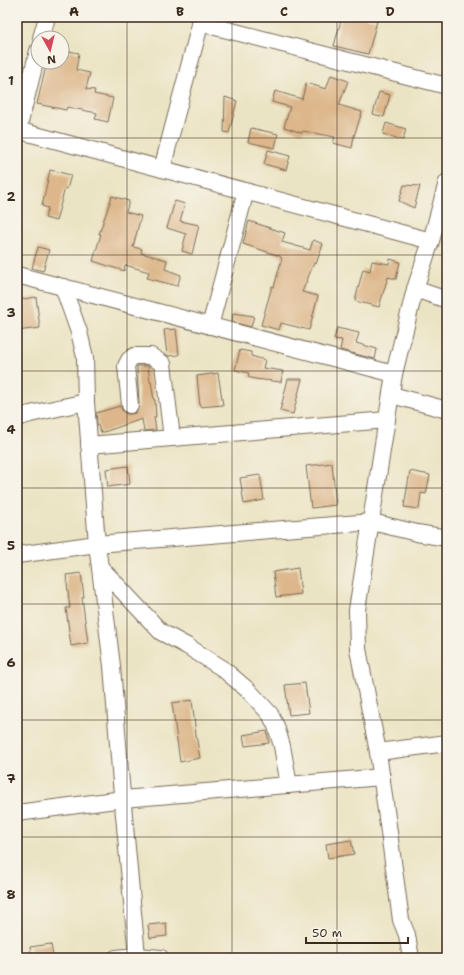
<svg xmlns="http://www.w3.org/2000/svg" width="464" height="975" font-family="'Shantell Sans',sans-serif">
<rect width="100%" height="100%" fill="#f7f3e8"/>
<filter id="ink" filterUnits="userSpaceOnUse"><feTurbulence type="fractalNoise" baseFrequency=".025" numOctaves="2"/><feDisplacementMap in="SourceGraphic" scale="8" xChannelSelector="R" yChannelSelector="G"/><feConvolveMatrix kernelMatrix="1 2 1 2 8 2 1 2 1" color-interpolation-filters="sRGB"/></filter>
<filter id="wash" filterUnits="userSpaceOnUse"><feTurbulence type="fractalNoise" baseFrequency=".012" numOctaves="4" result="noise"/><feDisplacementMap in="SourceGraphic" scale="16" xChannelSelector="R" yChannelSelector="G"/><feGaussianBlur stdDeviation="0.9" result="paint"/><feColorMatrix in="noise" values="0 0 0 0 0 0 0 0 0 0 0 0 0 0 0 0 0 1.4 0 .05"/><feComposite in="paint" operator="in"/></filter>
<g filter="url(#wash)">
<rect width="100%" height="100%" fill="#ebe4c4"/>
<g id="blocks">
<g fill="#ddb78b">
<path d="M 342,17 L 362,17 L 377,21 L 368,54 L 334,46 Z"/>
<path d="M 69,51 L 79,53 L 76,70 L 90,73 L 86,89 L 95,90 L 94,94 L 113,98 L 108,122 L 95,119 L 97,113 L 67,107 L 66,110 L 37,104 L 47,62 L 62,62 L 62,55 L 68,57 Z"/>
<path d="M 331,75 L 348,81 L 339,105 L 362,112 L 354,136 L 352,148 L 333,143 L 335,137 L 303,131 L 302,133 L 284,127 L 290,107 L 272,102 L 275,91 L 302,99 L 306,83 L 326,89 Z"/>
<path d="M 379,92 L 390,95 L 384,117 L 373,114 Z"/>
<path d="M 225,97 L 237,101 L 229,133 L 224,132 Z"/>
<path d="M 386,123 L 406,129 L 403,140 L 383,134 Z"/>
<path d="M 251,128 L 278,134 L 275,148 L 248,142 Z"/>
<path d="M 268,150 L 290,156 L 286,170 L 264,164 Z"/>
<path d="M 50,170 L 71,175 L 67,189 L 65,188 L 56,221 L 45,218 L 48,208 L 42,206 Z"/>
<path d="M 404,185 L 420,186 L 414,208 L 399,201 Z"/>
<path d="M 112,196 L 129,201 L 126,212 L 141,216 L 133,247 L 142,249 L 141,253 L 167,260 L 165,269 L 181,275 L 177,286 L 147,278 L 149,272 L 125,265 L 124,271 L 93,261 L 101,234 L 99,234 Z"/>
<path d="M 175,201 L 185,204 L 180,221 L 199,225 L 192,254 L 182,251 L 186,234 L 167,228 Z"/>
<path d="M 249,221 L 285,233 L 282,242 L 310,250 L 313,240 L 323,244 L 316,264 L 314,263 L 302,292 L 318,296 L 309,330 L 281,323 L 279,330 L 261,325 L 272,286 L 274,287 L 282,258 L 280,257 L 280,256 L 243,244 Z"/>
<path d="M 38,247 L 49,250 L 43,271 L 32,268 Z"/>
<path d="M 390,259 L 400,262 L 396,279 L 388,277 L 379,307 L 355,301 L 363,269 L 370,271 L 372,261 L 389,264 Z"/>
<path d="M 36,297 L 40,328 L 17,331 L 17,300 Z"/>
<path d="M 233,313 L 254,316 L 251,327 L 232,322 Z"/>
<path d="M 337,328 L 359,333 L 356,343 L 377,349 L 375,359 L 340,350 L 342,340 L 334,339 Z"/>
<path d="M 176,329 L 179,355 L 168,356 L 167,355 L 164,330 Z"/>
<path d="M 240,350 L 251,352 L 251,356 L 265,360 L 263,368 L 283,371 L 281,382 L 255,379 L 248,377 L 249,373 L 235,370 Z"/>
<path d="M 137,366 L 148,366 L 150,382 L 151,382 L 154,400 L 155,400 L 156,417 L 154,417 L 156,430 L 144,431 L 142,419 L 101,433 L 97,423 L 96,413 L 120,406 L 122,410 L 126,414 L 131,414 L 135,413 L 138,409 L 139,404 Z"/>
<path d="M 218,373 L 223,405 L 200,407 L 197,376 Z"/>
<path d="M 288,379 L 302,379 L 293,414 L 280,411 Z"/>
<path d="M 332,463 L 336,505 L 311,508 L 306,466 Z"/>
<path d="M 128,466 L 130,484 L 108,487 L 106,469 Z"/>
<path d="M 410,471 L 430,475 L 426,494 L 421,493 L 419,509 L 404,507 Z"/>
<path d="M 260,475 L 264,500 L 244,504 L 240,478 Z"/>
<path d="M 298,568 L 301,594 L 276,597 L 273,572 Z"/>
<path d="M 81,573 L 84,597 L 82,597 L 88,643 L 71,646 L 66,608 L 70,608 L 66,575 Z"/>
<path d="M 305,683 L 309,713 L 289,715 L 285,685 Z"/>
<path d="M 192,700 L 196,735 L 200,758 L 180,762 L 172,703 Z"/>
<path d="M 267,731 L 269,743 L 245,746 L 243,735 Z"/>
<path d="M 351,840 L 354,854 L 328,858 L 326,844 Z"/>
<path d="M 166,923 L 167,936 L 150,938 L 148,925 Z"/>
<path d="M 51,944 L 53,956 L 32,958 L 30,947 Z"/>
</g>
</g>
</g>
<g filter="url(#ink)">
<use href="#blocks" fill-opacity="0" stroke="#796b58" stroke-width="1"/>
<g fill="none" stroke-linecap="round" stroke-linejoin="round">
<defs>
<g id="street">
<path d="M 200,23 L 447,86"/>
<path d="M 41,38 L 47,17"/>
<path d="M 17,130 L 431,241"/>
<path d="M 18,130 L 38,51"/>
<path d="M 162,169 L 202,17"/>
<path d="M 17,275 L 394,374"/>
<path d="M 63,287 L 79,332 L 85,357 L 86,402 L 97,544 L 112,666 L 121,783 L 137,956"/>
<path d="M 415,289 L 447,300"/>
<path d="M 210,326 L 246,191"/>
<path d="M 392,395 L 447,410"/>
<path d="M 130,405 L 126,366 L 129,360 L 134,356 L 151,356 L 163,364 L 172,438"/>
<path d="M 17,418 L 30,414 L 86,402"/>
<path d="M 89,445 L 387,420"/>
<path d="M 17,555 L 97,544 L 372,522 L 417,533 L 447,538"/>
<path d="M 100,567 L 161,632 L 187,646 L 222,668 L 249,691 L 270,714 L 276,726 L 282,746 L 289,785"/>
<path d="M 378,752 L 447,743"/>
<path d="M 17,813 L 123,799 L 382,777"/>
<path d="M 116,958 L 137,956 L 161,958"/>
<path d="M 411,958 L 407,935 L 401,920 L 378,752 L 358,649 L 357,610 L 394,374 L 415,289 L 431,241 L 447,182"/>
</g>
</defs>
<use href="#street" stroke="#796b58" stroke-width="18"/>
<use href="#street" stroke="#fff" stroke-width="16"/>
</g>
</g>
<path fill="none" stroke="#3b2a1e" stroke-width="1" stroke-opacity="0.55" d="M 127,17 L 127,958M 232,17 L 232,958M 337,17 L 337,958M 17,138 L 447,138M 17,255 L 447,255M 17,371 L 447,371M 17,488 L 447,488M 17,604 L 447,604M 17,720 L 447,720M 17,837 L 447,837"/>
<rect width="464" height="975" fill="none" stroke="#f7f3e8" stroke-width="44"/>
<g transform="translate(50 50) rotate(172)"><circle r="19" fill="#f7f3e8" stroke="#aca397"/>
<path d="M0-3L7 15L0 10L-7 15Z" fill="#d1495b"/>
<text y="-6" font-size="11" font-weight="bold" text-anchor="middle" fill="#3b2a1e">N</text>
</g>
<path d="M306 937v6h102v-6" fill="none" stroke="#3b2a1e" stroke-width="2"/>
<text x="312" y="937" font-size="12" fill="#3b2a1e" stroke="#f7f3e8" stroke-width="3" paint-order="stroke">50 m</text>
<rect x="22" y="22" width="420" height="931" fill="none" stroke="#3b2a1e" stroke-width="1.5"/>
<g font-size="13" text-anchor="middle" font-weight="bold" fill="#3b2a1e">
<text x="74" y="16">A</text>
<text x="180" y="16">B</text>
<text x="284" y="16">C</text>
<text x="390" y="16">D</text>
<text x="11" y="85">1</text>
<text x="11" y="201">2</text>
<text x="11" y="317">3</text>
<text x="11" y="434">4</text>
<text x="11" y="550">5</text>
<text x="11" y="667">6</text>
<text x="11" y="783">7</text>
<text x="11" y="899">8</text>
</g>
</svg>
